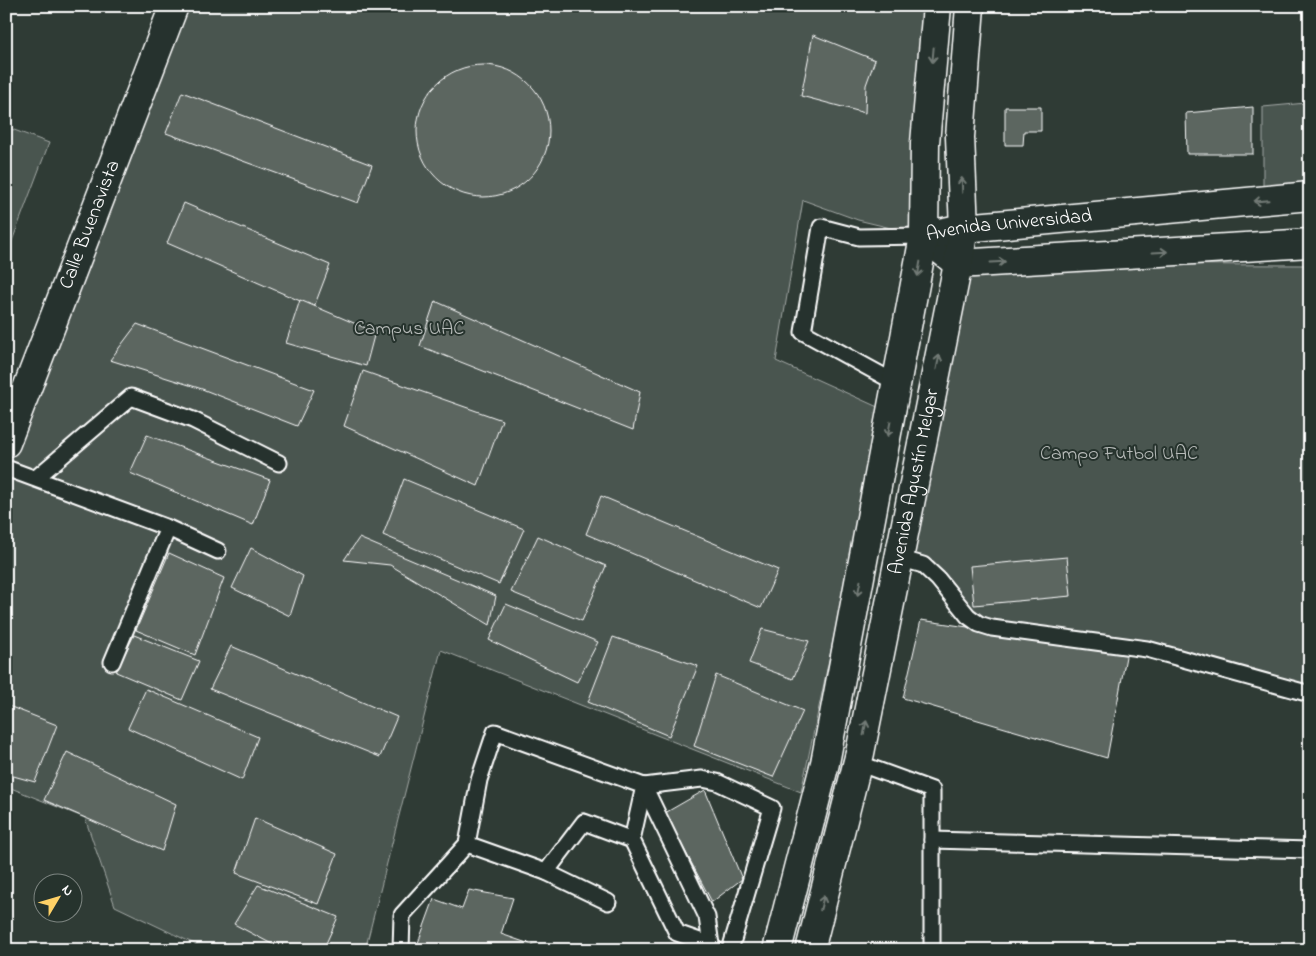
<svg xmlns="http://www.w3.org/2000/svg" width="1316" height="956" font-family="'Indie Flower',sans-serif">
<rect width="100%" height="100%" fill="#2f3b35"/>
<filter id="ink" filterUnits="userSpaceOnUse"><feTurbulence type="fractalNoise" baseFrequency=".02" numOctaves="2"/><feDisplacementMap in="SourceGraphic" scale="10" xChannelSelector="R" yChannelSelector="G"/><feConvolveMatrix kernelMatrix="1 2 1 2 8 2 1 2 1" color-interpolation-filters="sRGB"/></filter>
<g filter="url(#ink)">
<g fill="#4a544f" stroke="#a4aaa7">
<path d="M 174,6 L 941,6 L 924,236 L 858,220 L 803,200 L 776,361 L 882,409 L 801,792 L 441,650 L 365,950 L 207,950 L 115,906 L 85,818 L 6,786 L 6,443 L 62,297 L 128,166 L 147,77 Z"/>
<path d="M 1306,103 L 1308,184 L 1263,186 L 1263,107 Z"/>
<path d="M 6,127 L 49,143 L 6,257 Z"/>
<path d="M 958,264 L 1310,265 L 1310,694 L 1147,649 L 992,628 L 923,565 L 899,558 Z"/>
</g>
<g fill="#5b6661" stroke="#fff">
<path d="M 813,35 L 875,60 L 866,85 L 865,113 L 801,96 Z"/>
<circle cx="483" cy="131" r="66"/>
<path d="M 182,92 L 372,165 L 358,203 L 166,133 Z"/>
<path d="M 1005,107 L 1041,107 L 1041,131 L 1024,131 L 1023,145 L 1005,145 Z"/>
<path d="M 1253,107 L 1253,154 L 1187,154 L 1186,113 Z"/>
<path d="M 184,203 L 330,265 L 314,307 L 167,243 Z"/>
<path d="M 300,300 L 375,332 L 366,366 L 286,343 Z"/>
<path d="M 435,301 L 640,392 L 633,430 L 420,346 Z"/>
<path d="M 137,324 L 314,390 L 297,426 L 202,389 L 110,360 Z"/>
<path d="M 363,371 L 502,420 L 478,486 L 344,426 Z"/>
<path d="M 147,435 L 270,480 L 253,525 L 130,473 Z"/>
<path d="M 404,479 L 524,529 L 499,584 L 383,535 Z"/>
<path d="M 601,496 L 778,570 L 761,608 L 586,534 Z"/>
<path d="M 538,536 L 606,566 L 582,621 L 511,592 Z"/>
<path d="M 359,538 L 496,596 L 490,625 L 390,565 L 344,560 Z"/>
<path d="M 251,548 L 303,576 L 290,616 L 232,588 Z"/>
<path d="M 169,553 L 224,578 L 195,655 L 136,630 Z"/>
<path d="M 1067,557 L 1071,596 L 974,605 L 970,566 Z"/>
<path d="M 506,604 L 598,642 L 577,682 L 489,640 Z"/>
<path d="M 921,620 L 1127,651 L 1107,758 L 903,698 Z"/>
<path d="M 762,629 L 809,641 L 793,679 L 749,663 Z"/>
<path d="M 134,635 L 199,661 L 182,700 L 116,672 Z"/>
<path d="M 613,637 L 698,666 L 669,736 L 588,702 Z"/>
<path d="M 231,646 L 397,717 L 380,757 L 210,689 Z"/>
<path d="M 716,675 L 803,711 L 773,777 L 694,746 Z"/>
<path d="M 146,689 L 258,737 L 242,780 L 128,728 Z"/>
<path d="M 6,705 L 57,725 L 35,782 L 6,774 Z"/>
<path d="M 67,752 L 176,804 L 162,851 L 44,800 Z"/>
<path d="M 705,790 L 742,879 L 712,902 L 665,813 Z"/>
<path d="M 255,818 L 337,854 L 318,904 L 236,873 Z"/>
<path d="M 258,885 L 338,917 L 323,950 L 283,950 L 234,924 Z"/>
<path d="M 469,890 L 513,898 L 501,934 L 547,950 L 431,950 L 418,943 L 434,899 L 462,909 Z"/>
</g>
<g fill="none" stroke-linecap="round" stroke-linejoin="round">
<defs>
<g id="service">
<path d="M 898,384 L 803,332 L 821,227 L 859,237 L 924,236"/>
<path d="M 6,468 L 168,528 L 112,662"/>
<path d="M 36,478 L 131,397 L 193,420 L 279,463"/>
<path d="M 168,528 L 218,551"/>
<path d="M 899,558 L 923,565 L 938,579 L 968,616 L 979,624 L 992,628 L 1147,649 L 1310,694"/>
<path d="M 858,763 L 932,790 L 932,950"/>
<path d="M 932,840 L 1310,850"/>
<path d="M 467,844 L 479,780 L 495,732 L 644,786 L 632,840"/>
<path d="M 546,872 L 608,902"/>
<path d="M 711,945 L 707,917 L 644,786 L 702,779 L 717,782 L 772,808 L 730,950"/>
<path d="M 401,950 L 402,915 L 467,844 L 546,872 L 584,822 L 632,840 L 677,933 L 711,945 L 716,950"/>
</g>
<g id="minor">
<path id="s1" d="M 6,443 L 174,6"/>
</g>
<g id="tertiary">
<path d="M 924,236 L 958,264 L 1310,243"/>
<path id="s2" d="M 924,236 L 964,228 L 1310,196"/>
</g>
<g id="secondary">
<path d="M 777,950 L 825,763 L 924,236 L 925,143 L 937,6"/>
<path id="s3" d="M 810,950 L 860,753 L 958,264 L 964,228 L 960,137 L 970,6"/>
</g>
</defs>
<use href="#service" stroke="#fff" stroke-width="19"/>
<use href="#minor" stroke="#fff" stroke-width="31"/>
<use href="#tertiary" stroke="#fff" stroke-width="31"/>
<use href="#secondary" stroke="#fff" stroke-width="31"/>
<use href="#service" stroke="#26332d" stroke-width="15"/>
<use href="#minor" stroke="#26332d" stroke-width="28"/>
<use href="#tertiary" stroke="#26332d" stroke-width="28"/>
<use href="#secondary" stroke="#26332d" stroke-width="28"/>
</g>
<defs><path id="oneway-shaft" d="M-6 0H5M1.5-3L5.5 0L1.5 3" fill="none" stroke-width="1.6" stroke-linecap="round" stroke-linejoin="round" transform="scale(1.25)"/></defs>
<g stroke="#727a76">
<use href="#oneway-shaft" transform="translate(933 55) rotate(95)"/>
<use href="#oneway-shaft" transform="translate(962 185) rotate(-92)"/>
<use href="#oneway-shaft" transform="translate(1261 201) rotate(175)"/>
<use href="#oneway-shaft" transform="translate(1160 252) rotate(-3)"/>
<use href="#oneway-shaft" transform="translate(998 262) rotate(-3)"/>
<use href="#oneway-shaft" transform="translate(919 269) rotate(100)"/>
<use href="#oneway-shaft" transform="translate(938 362) rotate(-78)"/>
<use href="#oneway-shaft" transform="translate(889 429) rotate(101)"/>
<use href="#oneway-shaft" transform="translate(859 588) rotate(101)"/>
<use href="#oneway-shaft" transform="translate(865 728) rotate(-79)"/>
<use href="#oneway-shaft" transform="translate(822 903) rotate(-76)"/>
</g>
</g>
<g text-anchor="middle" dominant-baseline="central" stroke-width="4" stroke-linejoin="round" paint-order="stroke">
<g font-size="20" fill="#fff" stroke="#26332d">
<text stroke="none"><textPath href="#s1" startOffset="234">Calle Buenavista</textPath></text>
<text stroke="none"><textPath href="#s2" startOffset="86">Avenida Universidad</textPath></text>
<text stroke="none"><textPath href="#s3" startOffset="480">Avenida Agustín Melgar</textPath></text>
</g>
<g font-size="20" fill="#b7bbb9" stroke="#26332d">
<text x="409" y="329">Campus UAC</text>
<text x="1119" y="454">Campo Futbol UAC</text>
</g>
</g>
<rect width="1316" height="956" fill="none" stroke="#26332d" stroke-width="25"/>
<rect x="12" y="12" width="1291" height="931" fill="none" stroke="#fff" stroke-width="2" filter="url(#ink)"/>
<g transform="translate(58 898) rotate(52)"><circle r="24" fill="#26332d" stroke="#7d8581"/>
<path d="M0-4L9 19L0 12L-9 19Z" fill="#ffd166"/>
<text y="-8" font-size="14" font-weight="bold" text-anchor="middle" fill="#ffffff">N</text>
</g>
</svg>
